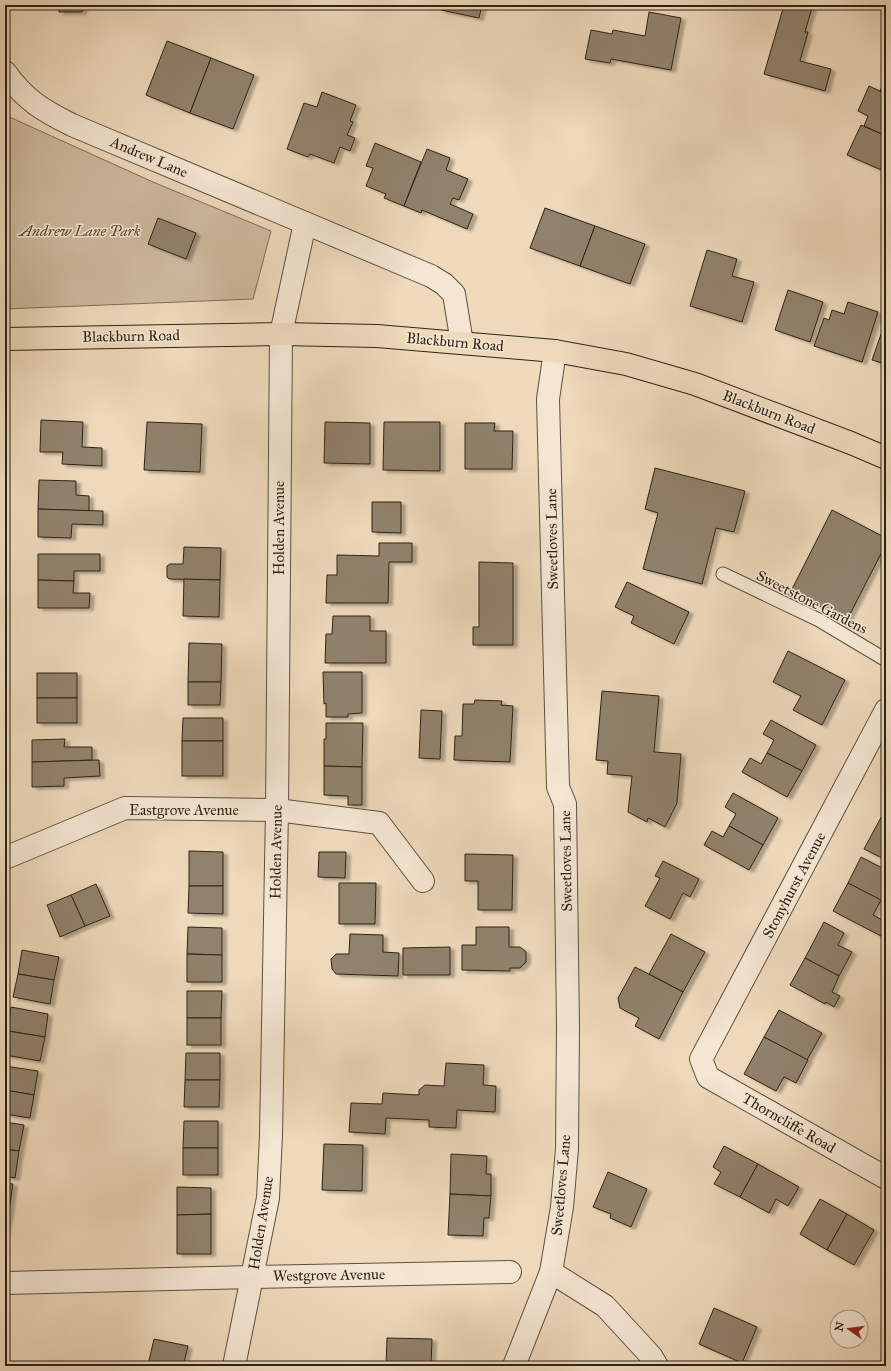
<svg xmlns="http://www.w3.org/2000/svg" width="891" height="1371" font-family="'IM FELL Great Primer',serif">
<defs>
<filter id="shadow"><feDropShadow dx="4.5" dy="2.5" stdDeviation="1" flood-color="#0004"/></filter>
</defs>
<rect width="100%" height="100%" fill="#eed9bb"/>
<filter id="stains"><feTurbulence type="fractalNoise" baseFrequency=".005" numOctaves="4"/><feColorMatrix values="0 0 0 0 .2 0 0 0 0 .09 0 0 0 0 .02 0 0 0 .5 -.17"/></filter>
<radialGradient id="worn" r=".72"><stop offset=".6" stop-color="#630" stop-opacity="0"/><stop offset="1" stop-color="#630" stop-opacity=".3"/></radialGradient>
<path fill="#cdba9f" stroke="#7d6e5a" d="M 5,115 L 153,182 L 271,231 L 253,299 L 5,309 Z"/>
<g fill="#91826c" stroke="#2d2316" filter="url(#shadow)">
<path d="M 59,5 L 83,5 L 82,12 L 59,12 Z"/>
<path d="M 437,5 L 482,5 L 479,18 L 441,10 Z"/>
<path d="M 784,5 L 801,5 L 812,8 L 805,32 L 808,32 L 800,61 L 831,69 L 825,91 L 764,74 Z"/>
<path d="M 649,12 L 681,18 L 671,70 L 611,59 L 610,63 L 585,59 L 591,30 L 612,34 L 613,30 L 645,36 Z"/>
<path d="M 167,41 L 211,58 L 190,113 L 146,95 Z"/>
<path d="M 211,58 L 254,75 L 233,129 L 190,113 Z"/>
<path d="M 886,78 L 886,94 L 880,91 Z"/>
<path d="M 869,86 L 886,94 L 886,136 L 864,126 L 868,116 L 858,111 Z"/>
<path d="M 322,92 L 356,105 L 350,121 L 353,122 L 347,135 L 355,138 L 350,151 L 340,147 L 334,163 L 310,154 L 308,157 L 287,149 L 304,103 L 317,107 Z"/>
<path d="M 861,125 L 886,136 L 886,172 L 847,155 Z"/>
<path d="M 375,143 L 421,162 L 404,206 L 384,198 L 386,194 L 366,186 L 373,168 L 366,166 Z"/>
<path d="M 427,149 L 450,158 L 446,170 L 468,179 L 459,200 L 453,198 L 450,204 L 473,214 L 467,229 L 422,210 L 421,213 L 404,206 Z"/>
<path d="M 545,208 L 595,226 L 580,266 L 530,248 Z"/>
<path d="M 158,218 L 196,233 L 186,259 L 148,244 Z"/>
<path d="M 595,226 L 645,244 L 630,284 L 580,266 Z"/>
<path d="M 707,250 L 737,259 L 732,276 L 754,282 L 742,322 L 690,306 Z"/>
<path d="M 788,290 L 823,302 L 810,342 L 775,330 Z"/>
<path d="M 848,302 L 878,312 L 862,362 L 814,346 L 824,318 L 829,320 L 832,310 L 844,314 Z"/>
<path d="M 886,320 L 886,364 L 872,360 Z"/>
<path d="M 41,420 L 83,422 L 82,447 L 102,448 L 102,466 L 62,464 L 63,452 L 40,452 Z"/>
<path d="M 147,422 L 202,424 L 200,472 L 144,470 Z"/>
<path d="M 325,422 L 370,423 L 370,464 L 324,463 Z"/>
<path d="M 384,422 L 440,422 L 440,471 L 383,470 Z"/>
<path d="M 465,423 L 495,423 L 494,431 L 513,431 L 512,469 L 465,469 Z"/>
<path d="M 655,468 L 745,491 L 734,532 L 716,528 L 702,584 L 643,569 L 658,513 L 645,509 Z"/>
<path d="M 39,480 L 76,481 L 76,495 L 89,496 L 89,511 L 38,509 Z"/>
<path d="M 372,502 L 401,502 L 401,533 L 372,532 Z"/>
<path d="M 38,509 L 103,511 L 103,525 L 72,524 L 71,538 L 38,537 Z"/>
<path d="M 832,510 L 886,538 L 886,544 L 847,620 L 791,591 Z"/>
<path d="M 379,543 L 412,543 L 412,562 L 389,562 L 388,603 L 326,603 L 327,575 L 337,575 L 337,555 L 379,556 Z"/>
<path d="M 184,547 L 221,548 L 220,580 L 169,579 L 167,577 L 167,566 L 170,564 L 183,564 Z"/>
<path d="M 38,554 L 100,554 L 100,571 L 74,571 L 74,581 L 38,580 Z"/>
<path d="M 479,562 L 513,563 L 513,645 L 473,645 L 473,627 L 479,627 Z"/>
<path d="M 184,579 L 220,580 L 219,617 L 183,616 Z"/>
<path d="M 38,580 L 74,581 L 73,593 L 90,593 L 89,608 L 38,608 Z"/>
<path d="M 627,582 L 689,612 L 674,644 L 631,623 L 634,616 L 615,607 Z"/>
<path d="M 333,616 L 370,616 L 370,631 L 386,631 L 386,663 L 325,663 L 326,634 L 332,634 Z"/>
<path d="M 189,643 L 222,644 L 221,682 L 188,682 Z"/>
<path d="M 788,651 L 845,680 L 822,725 L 793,710 L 801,696 L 773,682 Z"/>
<path d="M 323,672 L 362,672 L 362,713 L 348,714 L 348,717 L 326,717 L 326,703 L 324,704 Z"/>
<rect x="37" y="673" width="40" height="25"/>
<path d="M 188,682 L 221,682 L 220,705 L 188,705 Z"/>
<path d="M 602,691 L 659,696 L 654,752 L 681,754 L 677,803 L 665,827 L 648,818 L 647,822 L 628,812 L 632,776 L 607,774 L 608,761 L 596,760 Z"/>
<rect x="37" y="698" width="40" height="25"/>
<path d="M 475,700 L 502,701 L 501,705 L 513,706 L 510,762 L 454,760 L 455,736 L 462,736 L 463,704 L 474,704 Z"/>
<path d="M 421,710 L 442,711 L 440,759 L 419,758 Z"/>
<path d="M 183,718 L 223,718 L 223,741 L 182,741 Z"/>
<path d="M 771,720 L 816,745 L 802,771 L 767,753 L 774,740 L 763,734 Z"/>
<path d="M 326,723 L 363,723 L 362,767 L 324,766 L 324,739 L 326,739 Z"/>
<path d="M 65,739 L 64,747 L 92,747 L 92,760 L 32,762 L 32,740 Z"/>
<rect x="182" y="741" width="41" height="35"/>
<path d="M 767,753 L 802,771 L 787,797 L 742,772 L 750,758 L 761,764 Z"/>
<path d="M 99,760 L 100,776 L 64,778 L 64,786 L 32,787 L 32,762 Z"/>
<path d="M 324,766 L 362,767 L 362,805 L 348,805 L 348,796 L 324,795 Z"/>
<path d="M 733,793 L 778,818 L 763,845 L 729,826 L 736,814 L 725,807 Z"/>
<path d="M 885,810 L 886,810 L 886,860 L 864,849 Z"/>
<path d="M 729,826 L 763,845 L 749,870 L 704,845 L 712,831 L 723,837 Z"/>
<path d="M 189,851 L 223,852 L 223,886 L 189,886 Z"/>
<path d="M 319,852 L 346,852 L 345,878 L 318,877 Z"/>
<path d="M 465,854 L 513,855 L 512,910 L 478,910 L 478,881 L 465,881 Z"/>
<path d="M 861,857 L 886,870 L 886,903 L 848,883 Z"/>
<path d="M 663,861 L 699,879 L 690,897 L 683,893 L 670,919 L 645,906 L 660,878 L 655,876 Z"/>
<path d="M 339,883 L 376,883 L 375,924 L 339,924 Z"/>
<path d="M 848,883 L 881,900 L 873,915 L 886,922 L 886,925 L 881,936 L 833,911 Z"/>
<path d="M 96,884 L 110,916 L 85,926 L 71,895 Z"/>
<path d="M 189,886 L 223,886 L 223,914 L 188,913 Z"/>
<path d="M 71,895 L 85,926 L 60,937 L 47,905 Z"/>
<path d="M 824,922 L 844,933 L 838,945 L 852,952 L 839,976 L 805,958 Z"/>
<path d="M 188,927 L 222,928 L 222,955 L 187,954 Z"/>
<path d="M 476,927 L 509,927 L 509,947 L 520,947 L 526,952 L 526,962 L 520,968 L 510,968 L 510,971 L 462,970 L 462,945 L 476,945 Z"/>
<path d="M 350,934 L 383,935 L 383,952 L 399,953 L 398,976 L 336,974 L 332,969 L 331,959 L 336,954 L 349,954 Z"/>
<path d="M 671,934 L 705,952 L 683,992 L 649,974 Z"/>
<path d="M 450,947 L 450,975 L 403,975 L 403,948 Z"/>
<path d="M 22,950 L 59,957 L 54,980 L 18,974 Z"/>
<path d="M 187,954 L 222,955 L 222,982 L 187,982 Z"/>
<path d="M 805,958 L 839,976 L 832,992 L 840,996 L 834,1007 L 826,1002 L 825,1004 L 790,985 Z"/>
<path d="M 635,967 L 683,992 L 659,1039 L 635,1026 L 639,1018 L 620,1008 L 618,998 Z"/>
<path d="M 18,974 L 54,980 L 50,1004 L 13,997 Z"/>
<path d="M 187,991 L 222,991 L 221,1018 L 187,1018 Z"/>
<path d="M 11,1007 L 48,1014 L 45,1037 L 8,1031 Z"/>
<path d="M 779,1010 L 822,1033 L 807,1060 L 764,1037 Z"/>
<rect x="187" y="1018" width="34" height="27"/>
<path d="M 8,1031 L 45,1037 L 40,1061 L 5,1055 L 5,1045 Z"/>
<path d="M 764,1037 L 808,1060 L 796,1083 L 784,1077 L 776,1091 L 744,1074 Z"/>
<path d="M 186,1053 L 220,1053 L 220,1080 L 185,1080 Z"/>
<path d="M 446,1063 L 484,1065 L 483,1085 L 496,1086 L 495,1112 L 457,1110 L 456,1128 L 429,1127 L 429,1120 L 386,1118 L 385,1134 L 349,1132 L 351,1103 L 382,1104 L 383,1093 L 419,1095 L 419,1090 L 425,1085 L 444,1086 Z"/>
<path d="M 5,1066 L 38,1071 L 34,1095 L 5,1090 Z"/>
<path d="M 185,1080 L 220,1080 L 219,1107 L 184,1107 Z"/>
<path d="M 5,1090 L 34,1095 L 30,1118 L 5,1114 Z"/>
<path d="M 184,1121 L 218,1121 L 218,1148 L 183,1148 Z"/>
<path d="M 5,1122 L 24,1125 L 19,1151 L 5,1149 Z"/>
<path d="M 324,1144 L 363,1145 L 362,1191 L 322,1190 Z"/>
<path d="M 724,1146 L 758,1164 L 740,1197 L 714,1184 L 721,1172 L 713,1167 Z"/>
<rect x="183" y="1148" width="35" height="27"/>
<path d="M 5,1149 L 19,1151 L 15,1178 L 5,1176 Z"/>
<path d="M 451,1154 L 487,1156 L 486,1174 L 491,1174 L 491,1196 L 450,1194 Z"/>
<path d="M 758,1164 L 799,1187 L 788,1206 L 776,1199 L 769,1213 L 740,1197 Z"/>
<path d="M 608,1172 L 647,1189 L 631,1227 L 610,1218 L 611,1214 L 593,1207 Z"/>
<path d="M 5,1183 L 13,1184 L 9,1211 L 5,1210 Z"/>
<path d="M 177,1187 L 211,1188 L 211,1214 L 177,1215 Z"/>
<path d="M 450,1194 L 491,1196 L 489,1218 L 484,1218 L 483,1236 L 448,1235 Z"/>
<path d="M 820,1199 L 847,1214 L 827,1250 L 800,1234 Z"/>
<path d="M 5,1210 L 9,1211 L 5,1233 Z"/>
<path d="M 211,1214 L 211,1254 L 177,1254 L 177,1215 Z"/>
<path d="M 847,1214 L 874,1230 L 854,1265 L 827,1250 Z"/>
<path d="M 714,1308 L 757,1327 L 742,1363 L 699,1344 Z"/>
<path d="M 387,1338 L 432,1339 L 431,1366 L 386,1366 Z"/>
<path d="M 154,1339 L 188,1346 L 183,1366 L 148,1365 Z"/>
</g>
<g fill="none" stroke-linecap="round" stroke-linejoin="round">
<defs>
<path id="lane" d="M 723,574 L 819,620 L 886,660"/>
<g id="street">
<path d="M 5,72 C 25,100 42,110 72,125 L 431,276 L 444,284 L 454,294 L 462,343"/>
<path d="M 886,710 L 701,1059 L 708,1077 L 886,1178"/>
<path d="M 5,858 L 125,808 L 277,810 L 379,823 L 423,881"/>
<path d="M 551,1272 L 605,1306 L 651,1356 L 657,1366"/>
<path d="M 5,1283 L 253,1277 L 510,1272"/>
<path d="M 234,1366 L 268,1198 L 271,1135 L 277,810 L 281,334 L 305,223"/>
<path d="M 514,1366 L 551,1272 L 562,1207 L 567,1149 L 568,1026 L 565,804 L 558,787 L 548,399 L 555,351"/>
</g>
<path id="highway" d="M 5,339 L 281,334 L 377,336 L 555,351 L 626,364 L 695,384 L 851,443 L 886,458"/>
</defs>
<use href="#lane" stroke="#5d503f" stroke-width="15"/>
<use href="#street" stroke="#5d503f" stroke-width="24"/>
<use href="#highway" stroke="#2d2316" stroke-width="24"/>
<use href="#lane" stroke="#f4e6d3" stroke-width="13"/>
<use href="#street" stroke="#f4e6d3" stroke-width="22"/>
<use href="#highway" stroke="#eed9bb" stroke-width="22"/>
</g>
<g text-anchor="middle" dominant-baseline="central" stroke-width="3" stroke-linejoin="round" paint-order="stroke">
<g font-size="15" fill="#2d2316" stroke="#f4e6d3">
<text transform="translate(149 157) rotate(23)">Andrew Lane</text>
<text transform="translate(131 336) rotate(-1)">Blackburn Road</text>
<text transform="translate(455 342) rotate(5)">Blackburn Road</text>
<text transform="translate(769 412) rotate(21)">Blackburn Road</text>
<text transform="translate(279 528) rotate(-90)">Holden Avenue</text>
<text transform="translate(552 539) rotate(-91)">Sweetloves Lane</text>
<text transform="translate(812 602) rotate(27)">Sweetstone Gardens</text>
<text x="184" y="810">Eastgrove Avenue</text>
<text transform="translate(276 852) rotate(-89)">Holden Avenue</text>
<text transform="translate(566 861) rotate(-91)">Sweetloves Lane</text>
<text transform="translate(794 885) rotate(-62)">Stonyhurst Avenue</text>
<text transform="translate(789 1123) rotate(30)">Thorncliffe Road</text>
<text transform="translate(561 1185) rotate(-85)">Sweetloves Lane</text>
<text transform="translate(261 1223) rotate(-81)">Holden Avenue</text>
<text transform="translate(329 1275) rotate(-1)">Westgrove Avenue</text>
</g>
<g font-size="15" font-style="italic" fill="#554938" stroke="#f4e6d3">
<text x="80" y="231">Andrew Lane Park</text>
</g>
</g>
<rect width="891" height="1371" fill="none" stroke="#eed9bb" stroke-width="20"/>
<rect x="6" y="6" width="879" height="1359" fill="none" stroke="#2d2316" stroke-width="2"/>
<rect x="10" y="10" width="871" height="1351" fill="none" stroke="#2d2316"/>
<g transform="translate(849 1329) rotate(284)"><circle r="19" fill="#f4e6d3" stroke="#a49887"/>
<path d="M0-3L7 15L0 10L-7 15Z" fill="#8f2418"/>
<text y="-6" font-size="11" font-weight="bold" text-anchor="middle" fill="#2d2316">N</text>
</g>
<rect width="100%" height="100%" filter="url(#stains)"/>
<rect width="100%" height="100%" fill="url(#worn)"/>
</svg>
